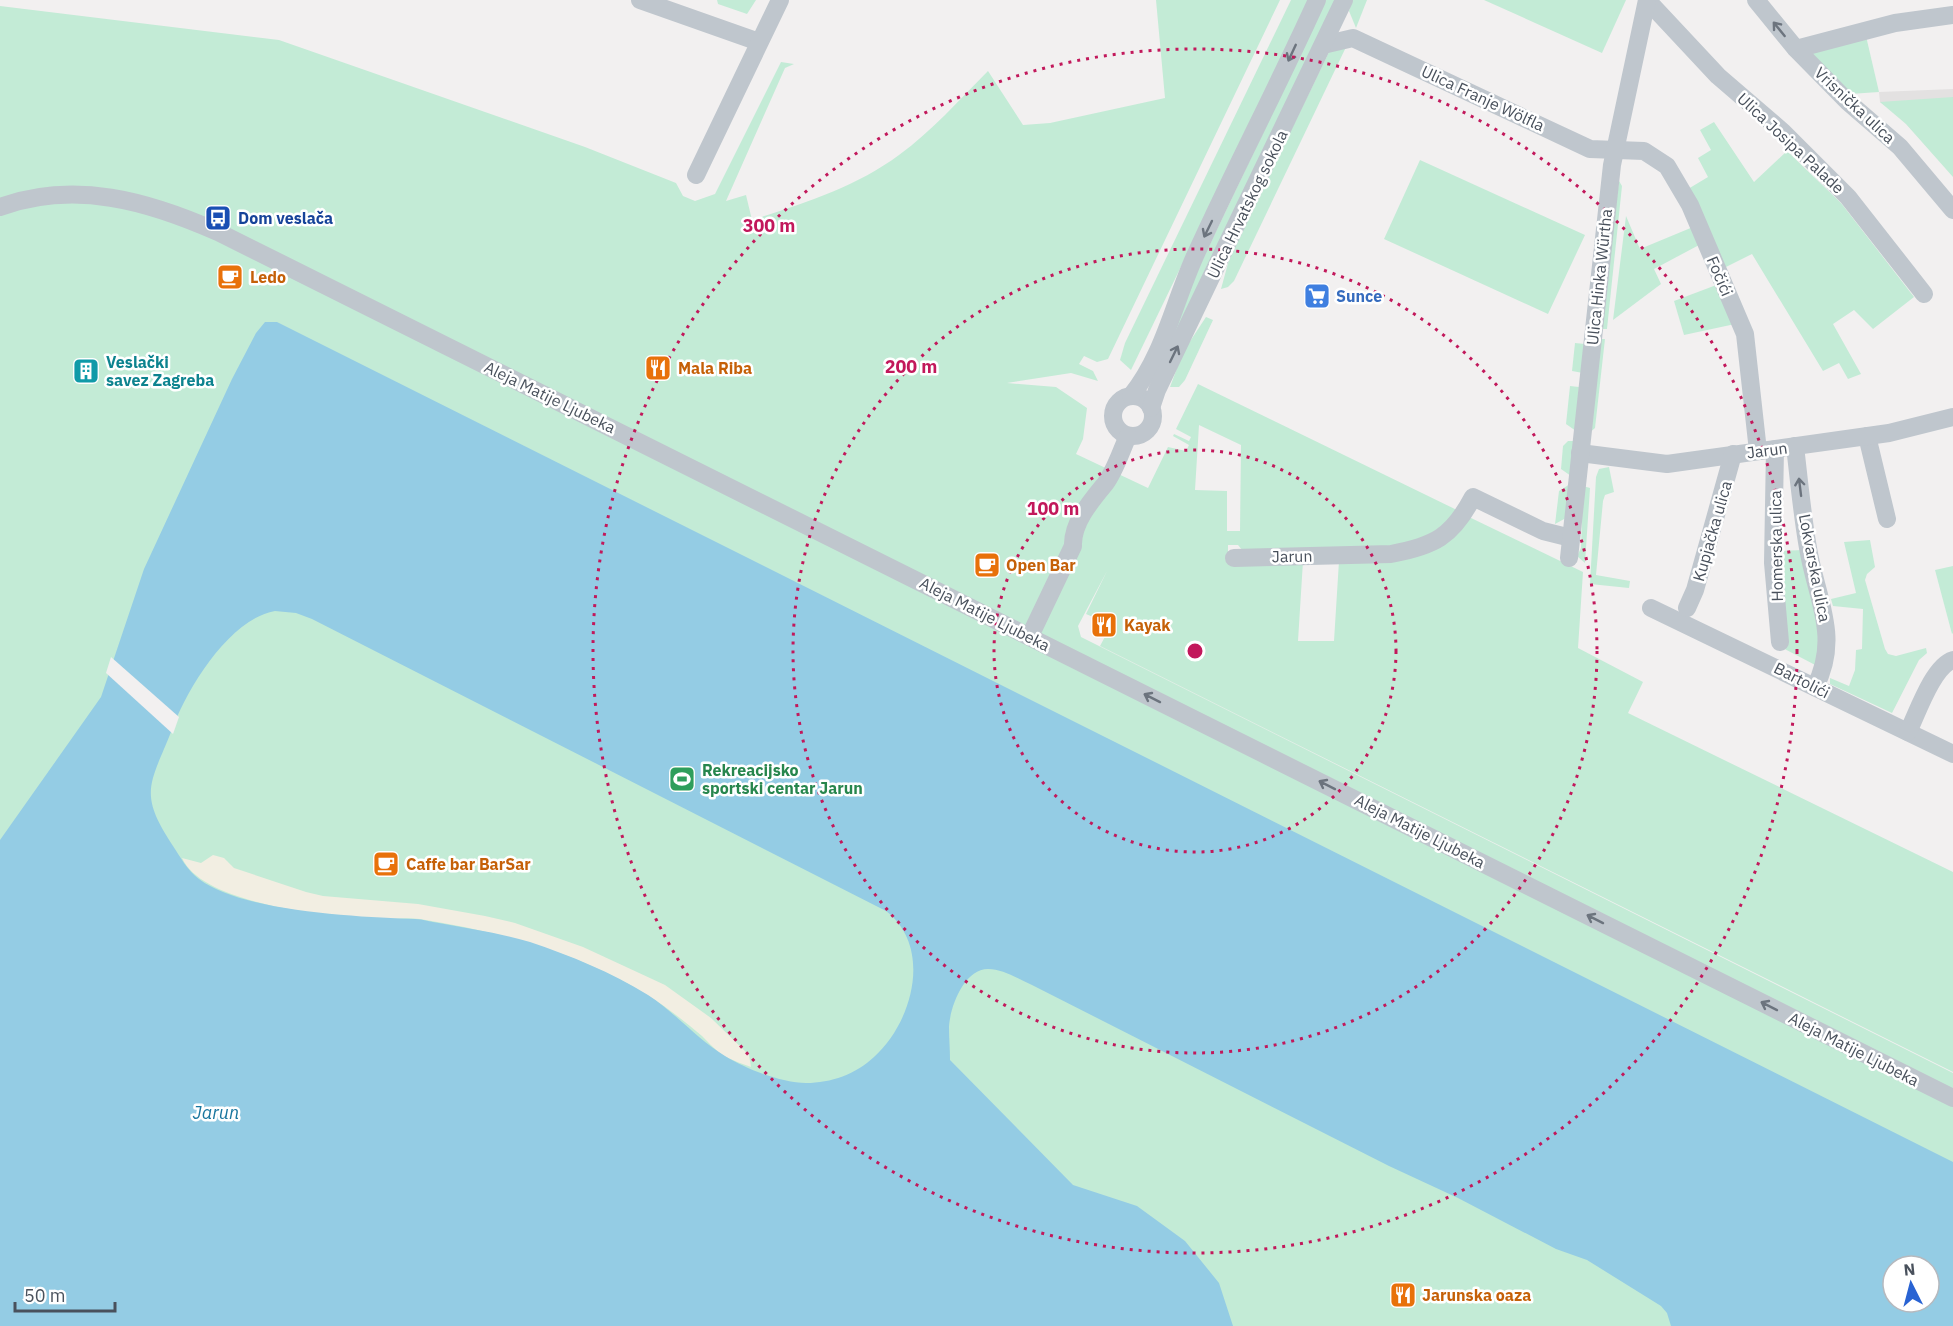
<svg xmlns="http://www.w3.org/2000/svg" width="1953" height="1326" font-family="'IBM Plex Sans',sans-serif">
<rect width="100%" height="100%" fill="#f2f0f0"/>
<path fill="#e3e1e1" d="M 1953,89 L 1953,175 L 1899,116 L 1880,102 L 1879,92 Z"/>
<g fill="#c3ebd6" fill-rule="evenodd">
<path d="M 717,0 L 756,0 L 747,14 L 718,4 Z"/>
<path d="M 1156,0 L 1280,0 L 1108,359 L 1097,362 L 1084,356 L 1079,364 L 1093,371 L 1098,381 L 1071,373 L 1007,383 L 1056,387 L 1087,408 L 1083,439 L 1076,454 L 1148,488 L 1168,447 L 1186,451 L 1189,445 L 1173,436 L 1174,434 L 1189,441 L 1191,437 L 1176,429 L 1198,384 L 1461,512 L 1415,545 L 1243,551 L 1238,545 L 1228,545 L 1228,562 L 1303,561 L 1298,641 L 1334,641 L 1339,561 L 1391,558 L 1469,517 L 1583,572 L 1578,648 L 1643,682 L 1628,713 L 1953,872 L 1953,1072 L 1100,646 L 1114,620 L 1103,615 L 1100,620 L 1086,614 L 1107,571 L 1078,626 L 1081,637 L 1953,1073 L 1953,1326 L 0,1326 L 0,6 L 279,40 L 585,147 L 676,183 L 683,196 L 695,201 L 715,194 L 781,62 L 794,64 L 785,68 L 726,201 L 746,195 L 752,220 C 802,204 856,187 899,155 C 932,131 959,100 988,71 L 1023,125 L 1050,123 L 1165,98 ZM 1199,425 L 1241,445 L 1240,531 L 1227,531 L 1227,491 L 1195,490 ZM 1893,1266 L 1929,1266 L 1929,1302 L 1893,1302 Z"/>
<path d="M 1291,0 L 1310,0 L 1131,370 L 1120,360 L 1125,343 Z"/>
<path d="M 1326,0 L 1337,0 L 1180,327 L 1171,337 L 1193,280 Z"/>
<path d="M 1352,0 L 1367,0 L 1356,28 L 1349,11 Z"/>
<path d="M 1484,0 L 1626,0 L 1602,53 Z"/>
<path d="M 1866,36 L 1879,92 L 1850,94 L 1809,52 Z"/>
<path d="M 1347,45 L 1234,281 L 1228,287 L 1221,289 L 1230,256 L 1330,50 Z"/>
<path d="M 1953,97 L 1953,177 L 1906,124 L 1880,102 Z"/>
<path d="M 1714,122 L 1754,182 L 1787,151 L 1841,203 L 1914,297 L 1873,329 L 1854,310 L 1833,324 L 1861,374 L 1848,379 L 1839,363 L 1823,371 L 1752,254 L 1724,268 L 1688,189 L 1708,177 L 1698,158 L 1711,150 L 1700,130 Z"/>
<path d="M 1420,160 L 1585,235 L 1548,314 L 1384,239 Z"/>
<path d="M 1619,181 L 1622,186 L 1607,329 L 1600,329 Z"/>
<path d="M 1626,216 L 1640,249 L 1693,227 L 1701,244 L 1654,269 L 1661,284 L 1613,320 Z"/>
<path d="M 1719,284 L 1735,324 L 1684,335 L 1674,301 Z"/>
<path d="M 1206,317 L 1213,320 L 1185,380 L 1179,387 L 1170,387 L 1183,352 Z"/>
<path d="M 1598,339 L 1605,339 L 1595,428 L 1589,433 Z"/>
<path d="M 1575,343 L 1585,344 L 1583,373 L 1572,371 Z"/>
<path d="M 1570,386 L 1579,387 L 1576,431 L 1566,424 Z"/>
<path d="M 1568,441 L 1575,441 L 1571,476 L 1561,469 L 1563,446 Z"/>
<path d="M 1609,467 L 1614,492 L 1605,495 L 1603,501 L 1596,575 L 1630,581 L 1629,588 L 1590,584 L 1596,477 L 1599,469 Z"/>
<path d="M 1570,484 L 1566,518 L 1555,524 L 1559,491 Z"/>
<path d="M 1583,486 L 1590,488 L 1585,563 L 1577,556 L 1581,548 Z"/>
<path d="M 1870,540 L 1875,567 L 1867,574 L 1865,580 L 1885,649 L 1888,654 L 1896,656 L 1926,648 L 1927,653 L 1919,660 L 1892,713 L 1830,684 L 1830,678 L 1849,686 L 1855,670 L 1856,650 L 1862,649 L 1863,609 L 1833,606 L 1831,599 L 1856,593 L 1844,542 Z"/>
<path d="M 1803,550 L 1819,601 L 1819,667 L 1775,644 L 1777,551 Z"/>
<path d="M 1953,566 L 1953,633 L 1952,634 L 1935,570 Z"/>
</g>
<path fill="#f2eee2" d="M 213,855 L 224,858 L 234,868 L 306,892 L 323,896 L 418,904 L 485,916 L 515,923 L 583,947 L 665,985 L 711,1018 L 749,1055 L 751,1067 C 743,1064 734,1061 726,1057 C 717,1052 709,1043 702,1036 C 684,1021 667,1007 647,995 C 578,952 500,932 420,919 C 404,917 386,920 370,919 C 323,915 203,904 182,858 L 201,863 Z"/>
<path fill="#94cce4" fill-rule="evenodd" d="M 265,322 L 277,322 L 1953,1162 L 1953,1326 L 1671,1326 L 1667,1313 L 1661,1306 L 1587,1260 L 1556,1249 L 1458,1198 L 1389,1166 L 1032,985 C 1018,979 1003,969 988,969 C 964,969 950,1007 949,1027 C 949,1038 950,1049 950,1060 L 1073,1185 L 1137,1206 L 1185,1241 L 1219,1283 L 1233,1326 L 0,1326 L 0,840 L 101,697 L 144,569 L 232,379 L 256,333 ZM 275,611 L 296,613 L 312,619 L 886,911 C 933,947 913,1022 874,1057 C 856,1074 831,1083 806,1083 C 782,1083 746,1069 725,1056 C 698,1040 676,1013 648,995 C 611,972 571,956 530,942 C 500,933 470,929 439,923 C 431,922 423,919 415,919 C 361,917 242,912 199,879 C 187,870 181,858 173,846 C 138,793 150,785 171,732 C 186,690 229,619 275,611 ZM 1893,1266 L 1929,1266 L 1929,1302 L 1893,1302 Z"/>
<path fill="#f2f0f0" d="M 111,657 L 179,717 L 173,734 L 106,673 Z"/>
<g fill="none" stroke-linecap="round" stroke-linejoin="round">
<g stroke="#bfc6cd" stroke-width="18">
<path d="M 640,0 L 759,42"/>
<path d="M 1647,0 L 1718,76 L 1783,132 L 1848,197 L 1924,294"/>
<path d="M 1756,0 L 1796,49 L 1848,102 L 1900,147 L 1953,210"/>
<path d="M 1323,45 L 1353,38 L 1590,149 L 1644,151 L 1667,166 L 1690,205 L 1745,334 L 1758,451"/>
<path d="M 1796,49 L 1895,23 L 1953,15"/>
<path d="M 696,175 L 780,0"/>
<path d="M 0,207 C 75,180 148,201 218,232 L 1953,1098"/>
<circle cx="1133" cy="416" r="20"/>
<path d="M 1131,396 C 1164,355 1174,302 1195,256 C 1234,170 1278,86 1317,0"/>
<path d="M 1151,408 L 1157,390 L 1344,0"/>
<path d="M 1867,436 L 1887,519"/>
<path d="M 1795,446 C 1799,480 1802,514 1808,548 C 1816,598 1841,637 1815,687"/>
<path d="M 1775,449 L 1773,563 L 1780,642"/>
<path d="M 1580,453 L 1667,464 L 1889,433 L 1953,417"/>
<path d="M 1234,558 L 1391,554 C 1434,546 1452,537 1473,497 L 1543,531 L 1571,538"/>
<path d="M 1569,558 L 1612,165 L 1647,0"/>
<path d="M 1651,608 L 1953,754"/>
<path d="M 1687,608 L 1695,590 L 1733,454"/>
<path d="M 1030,636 L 1073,546 C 1072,523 1091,501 1105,484 C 1115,471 1121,451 1128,436"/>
<path d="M 1908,732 C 1917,714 1933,666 1953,660"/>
</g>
</g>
<defs><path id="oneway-shaft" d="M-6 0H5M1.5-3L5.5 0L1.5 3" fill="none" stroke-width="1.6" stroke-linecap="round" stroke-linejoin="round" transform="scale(1.5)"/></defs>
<g stroke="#6c747e">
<use href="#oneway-shaft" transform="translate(1779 29) rotate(-129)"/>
<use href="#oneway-shaft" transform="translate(1292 53) rotate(115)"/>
<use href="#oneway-shaft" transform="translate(1208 229) rotate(116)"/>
<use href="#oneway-shaft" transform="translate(1174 354) rotate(-64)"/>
<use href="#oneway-shaft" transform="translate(1800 487) rotate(-97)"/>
<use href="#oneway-shaft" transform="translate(1152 698) rotate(-153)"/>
<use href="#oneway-shaft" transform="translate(1327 785) rotate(-153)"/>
<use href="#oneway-shaft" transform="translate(1595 919) rotate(-153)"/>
<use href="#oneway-shaft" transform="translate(1769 1006) rotate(-153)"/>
</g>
<g fill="none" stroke="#c2185b" stroke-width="3" stroke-dasharray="3 6">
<circle cx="1195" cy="651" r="201"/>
<circle cx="1195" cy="651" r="402"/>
<circle cx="1195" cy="651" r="602"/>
</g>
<defs>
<symbol id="bus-square" viewBox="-11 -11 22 22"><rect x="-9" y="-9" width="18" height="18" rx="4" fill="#1a4fb4" stroke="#fff"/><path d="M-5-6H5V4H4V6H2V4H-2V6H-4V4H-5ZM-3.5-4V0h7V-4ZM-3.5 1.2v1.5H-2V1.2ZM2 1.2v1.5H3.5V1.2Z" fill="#fff"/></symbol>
<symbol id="cafe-square" viewBox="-11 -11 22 22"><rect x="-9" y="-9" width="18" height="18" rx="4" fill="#e8710a" stroke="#fff"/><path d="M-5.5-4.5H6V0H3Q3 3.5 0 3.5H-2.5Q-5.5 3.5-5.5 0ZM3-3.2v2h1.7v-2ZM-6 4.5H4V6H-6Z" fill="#fff"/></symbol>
<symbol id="supermarket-square" viewBox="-11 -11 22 22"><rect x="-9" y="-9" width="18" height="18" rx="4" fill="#3f7fe0" stroke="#fff"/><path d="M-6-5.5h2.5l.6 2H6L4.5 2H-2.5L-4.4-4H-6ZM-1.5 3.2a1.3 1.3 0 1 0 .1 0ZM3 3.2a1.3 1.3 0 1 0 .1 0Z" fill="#fff"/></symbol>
<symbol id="restaurant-square" viewBox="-11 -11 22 22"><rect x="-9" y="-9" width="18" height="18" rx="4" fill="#e8710a" stroke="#fff"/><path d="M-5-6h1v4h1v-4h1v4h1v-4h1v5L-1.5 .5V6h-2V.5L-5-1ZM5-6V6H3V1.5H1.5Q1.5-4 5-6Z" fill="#fff"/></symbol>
<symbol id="building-square" viewBox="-11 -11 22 22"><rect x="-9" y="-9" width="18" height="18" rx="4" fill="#0f9aa8" stroke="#fff"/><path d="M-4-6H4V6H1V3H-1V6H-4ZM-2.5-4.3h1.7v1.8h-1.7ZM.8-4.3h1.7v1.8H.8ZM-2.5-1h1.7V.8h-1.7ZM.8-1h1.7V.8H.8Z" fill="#fff"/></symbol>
<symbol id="stadium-square" viewBox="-11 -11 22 22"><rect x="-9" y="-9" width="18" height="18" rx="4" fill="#2e9e5b" stroke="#fff"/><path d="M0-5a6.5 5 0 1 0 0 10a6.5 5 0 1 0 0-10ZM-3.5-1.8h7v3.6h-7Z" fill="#fff"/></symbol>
</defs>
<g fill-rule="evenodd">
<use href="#bus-square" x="203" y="203" width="30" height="30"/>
<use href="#cafe-square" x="215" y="262" width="30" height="30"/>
<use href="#supermarket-square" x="1302" y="281" width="30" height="30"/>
<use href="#restaurant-square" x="643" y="353" width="30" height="30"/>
<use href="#building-square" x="71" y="356" width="30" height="30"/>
<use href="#cafe-square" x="972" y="550" width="30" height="30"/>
<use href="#restaurant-square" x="1089" y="610" width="30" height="30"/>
<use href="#stadium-square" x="667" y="764" width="30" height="30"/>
<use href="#cafe-square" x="371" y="849" width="30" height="30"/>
<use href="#restaurant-square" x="1388" y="1280" width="30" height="30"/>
</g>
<g text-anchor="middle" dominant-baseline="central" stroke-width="5" stroke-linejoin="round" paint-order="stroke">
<g font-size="16" fill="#49515c" stroke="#fff">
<text transform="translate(1483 98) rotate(25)">Ulica Franje Wölfla</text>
<text transform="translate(1855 105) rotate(43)">Vrisnička ulica</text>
<text transform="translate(1791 143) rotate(43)">Ulica Josipa Palade</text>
<text transform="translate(1247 204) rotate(-64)">Ulica Hrvatskog sokola</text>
<text transform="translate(1720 276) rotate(67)">Fočići</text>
<text transform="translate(1599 277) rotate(-84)">Ulica Hinka Würtha</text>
<text transform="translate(550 397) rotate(26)">Aleja Matije Ljubeka</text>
<text transform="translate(1767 450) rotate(-7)">Jarun</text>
<text transform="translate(1712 531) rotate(-74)">Kupjačka ulica</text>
<text transform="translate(1776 546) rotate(-91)">Homerska ulica</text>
<text transform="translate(1292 556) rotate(-1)">Jarun</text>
<text transform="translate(1815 568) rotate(79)">Lokvarska ulica</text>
<text transform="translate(985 614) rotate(27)">Aleja Matije Ljubeka</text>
<text transform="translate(1802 680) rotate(27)">Bartolići</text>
<text transform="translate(1420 831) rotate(27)">Aleja Matije Ljubeka</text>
<text transform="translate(1854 1049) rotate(27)">Aleja Matije Ljubeka</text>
</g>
<g font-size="16" font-weight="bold" fill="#164399" stroke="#fff" text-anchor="start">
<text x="238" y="218">Dom veslača</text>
</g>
<g font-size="16" font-weight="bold" fill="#c56008" stroke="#fff" text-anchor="start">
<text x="250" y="277">Ledo</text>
<text x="678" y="368">Mala Riba</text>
<text x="1006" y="565">Open Bar</text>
<text x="1124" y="625">Kayak</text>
<text x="406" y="864">Caffe bar BarSar</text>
<text x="1422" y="1295">Jarunska oaza</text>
</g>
<g font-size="16" font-weight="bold" fill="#366cbe" stroke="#fff" text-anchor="start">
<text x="1336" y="296">Sunce</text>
</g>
<g font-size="16" font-weight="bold" fill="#0d838f" stroke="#fff" text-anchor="start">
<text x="106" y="362">Veslački<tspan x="106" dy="18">savez Zagreba</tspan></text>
</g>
<g font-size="16" font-weight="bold" fill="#27864d" stroke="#fff" text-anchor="start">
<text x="702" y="770">Rekreacijsko<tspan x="702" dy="18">sportski centar Jarun</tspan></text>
</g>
<g font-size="18" font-style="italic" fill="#19769f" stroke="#fff">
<text x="216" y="1112">Jarun</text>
</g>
</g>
<circle cx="1195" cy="651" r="9" fill="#c2185b" stroke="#fff" stroke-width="3"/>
<g font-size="18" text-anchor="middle" font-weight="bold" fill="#c2185b" stroke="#fff" stroke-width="5" stroke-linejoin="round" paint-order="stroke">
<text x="769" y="232">300 m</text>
<text x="911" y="373">200 m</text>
<text x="1053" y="515">100 m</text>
</g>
<g transform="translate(1911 1284) rotate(354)"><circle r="28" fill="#ffffff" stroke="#b6b9be" stroke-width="1.5"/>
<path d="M0-4.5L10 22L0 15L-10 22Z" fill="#2963d3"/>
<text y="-9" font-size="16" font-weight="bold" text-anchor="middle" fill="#49515c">N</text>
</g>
<path d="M15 1302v9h100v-9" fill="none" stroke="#49515c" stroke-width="3"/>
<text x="24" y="1302" font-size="18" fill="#49515c" stroke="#ffffff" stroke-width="4.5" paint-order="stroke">50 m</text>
</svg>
